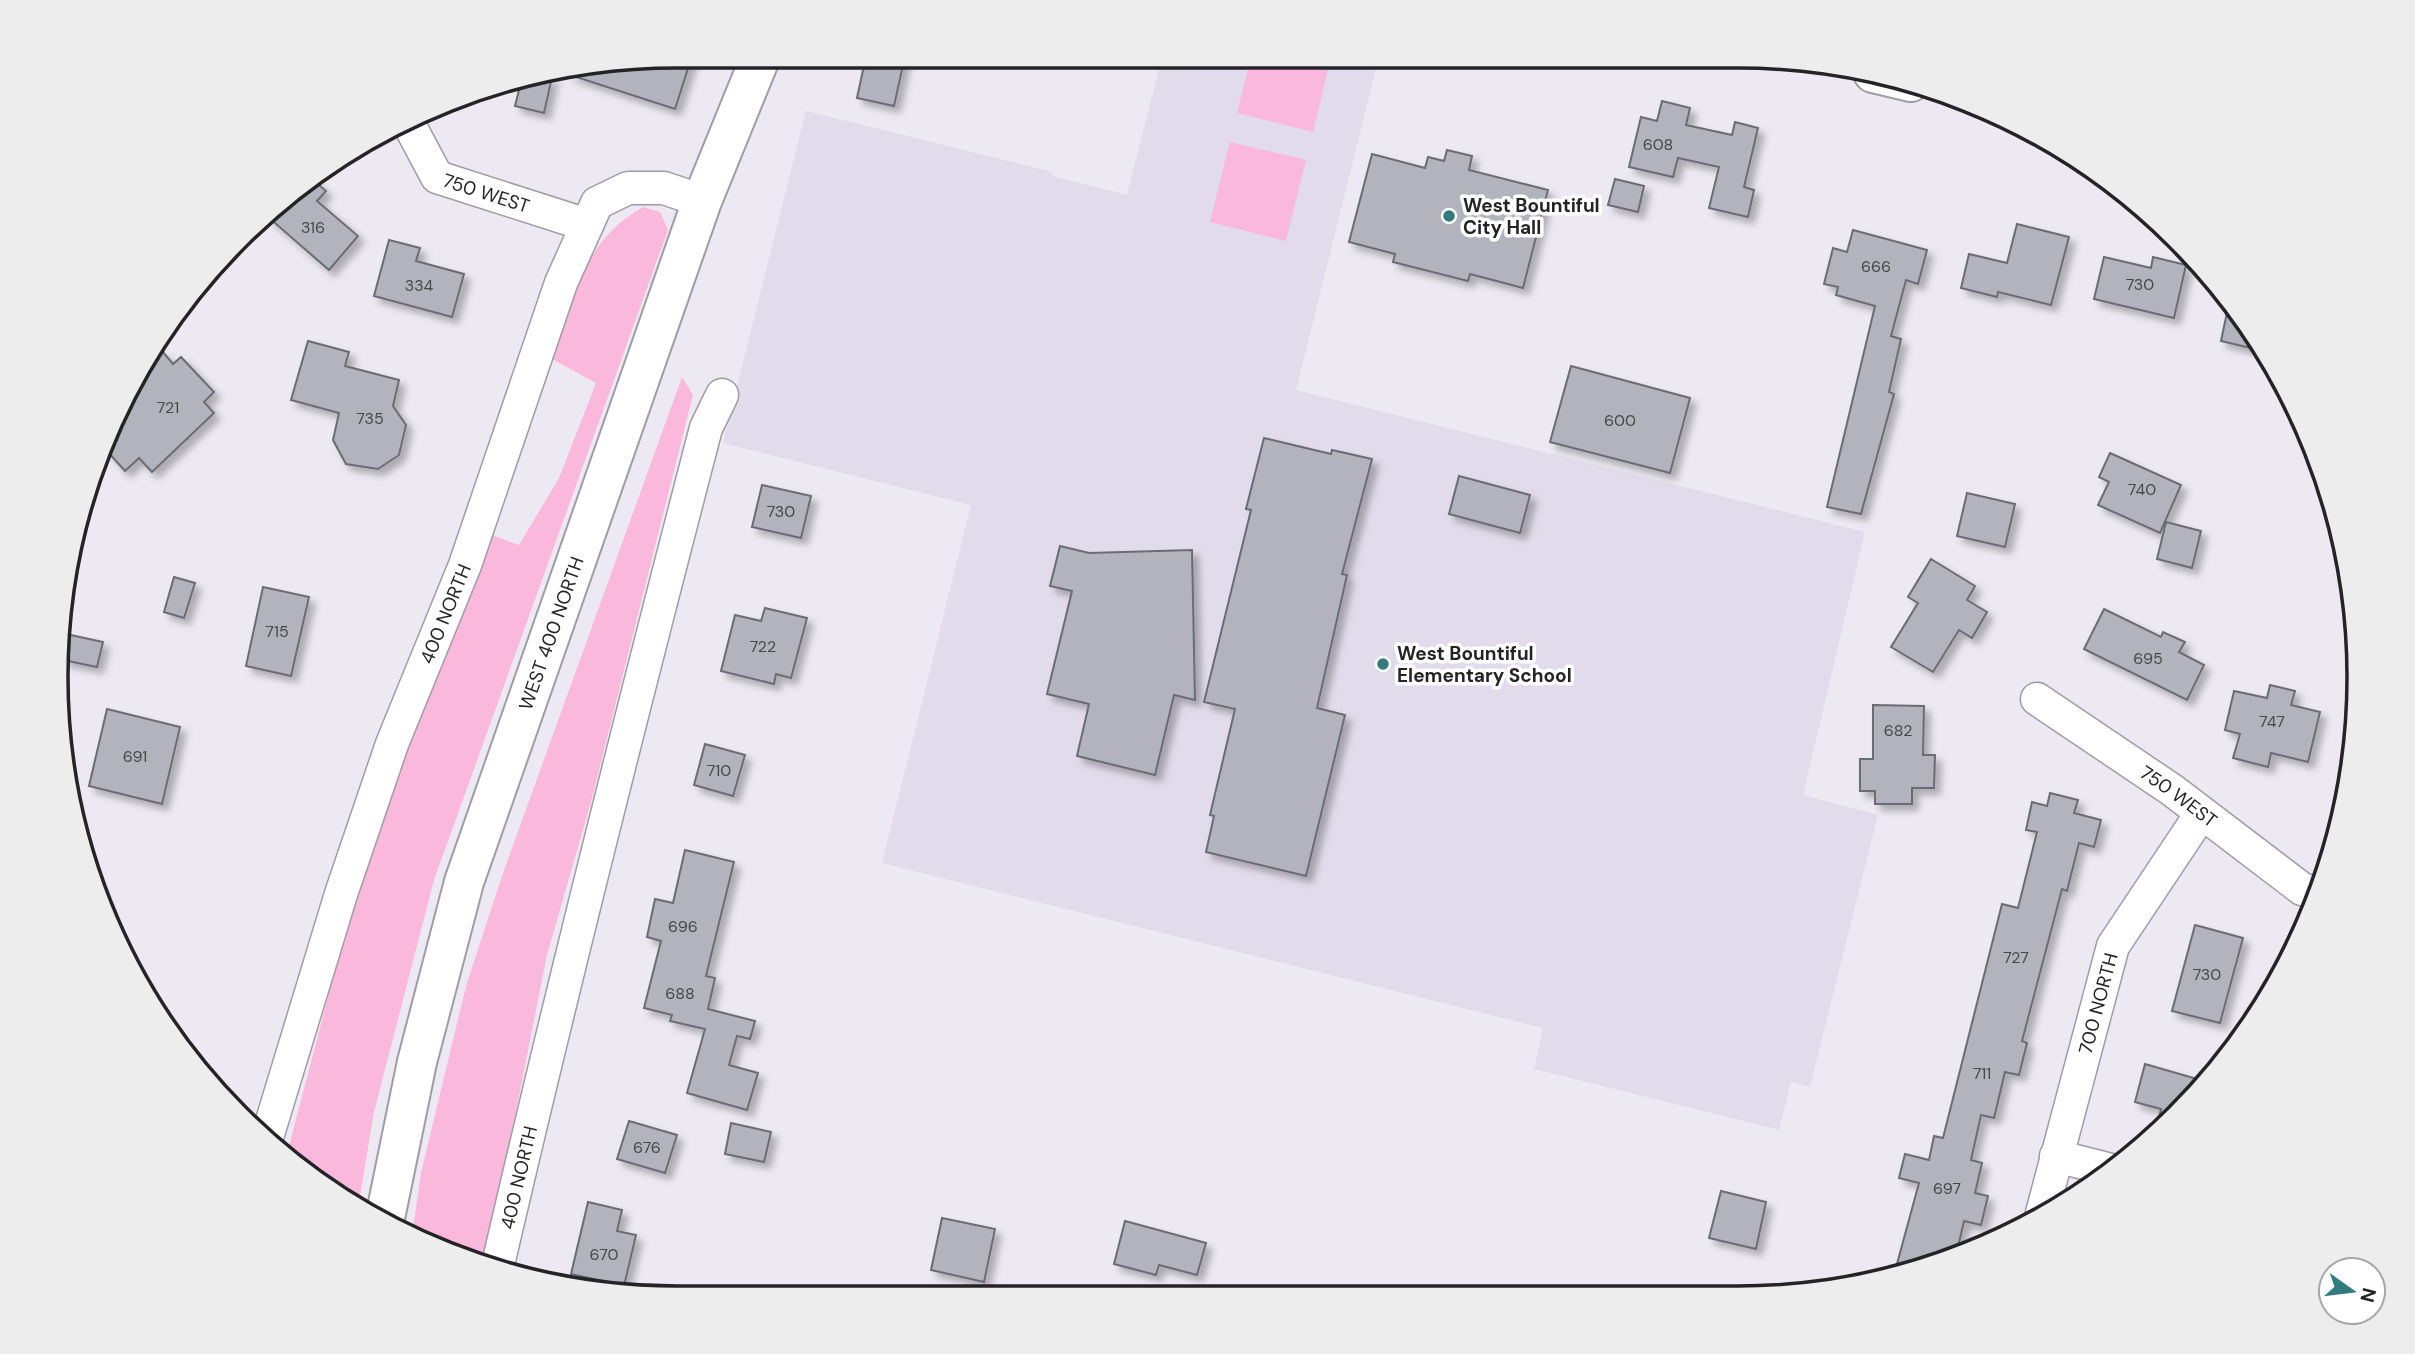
<svg xmlns="http://www.w3.org/2000/svg" width="2415" height="1354" font-family="'DM Sans',sans-serif">
<defs>
<filter id="shadow"><feDropShadow dx="6" dy="6" stdDeviation="3.5" flood-color="#0004"/></filter>
</defs>
<rect width="100%" height="100%" fill="#ede9f2"/>
<path fill="#e2dbeb" d="M 1162,57 L 1379,57 L 1296,390 L 1865,532 L 1803,795 L 1878,815 L 1810,1087 L 1791,1082 L 1779,1130 L 1534,1069 L 1543,1028 L 882,863 L 971,505 L 723,443 L 806,111 L 1053,172 L 1052,176 L 1127,195 Z"/>
<g fill="#fab8dc">
<path d="M 1251,57 L 1331,57 L 1313,132 L 1237,113 Z"/>
<path d="M 1230,142 L 1306,160 L 1286,241 L 1210,222 Z"/>
<path d="M 643,207 L 660,212 L 668,230 L 434,880 L 374,1112 L 358,1208 L 288,1150 L 365,856 L 487,533 L 519,545 L 559,478 L 596,383 L 550,358 C 572,299 584,240 643,207 Z"/>
<path d="M 682,377 L 693,395 L 591,802 L 547,955 L 485,1267 L 478,1265 L 412,1236 L 421,1173 L 466,986 L 502,876 Z"/>
</g>
<g fill="#b3b3bd" stroke="#6b6c74" stroke-width="2" filter="url(#shadow)">
<path d="M 677,56 L 692,56 L 675,109 L 567,74 Z"/>
<path d="M 866,56 L 905,56 L 894,106 L 857,98 Z"/>
<path d="M 552,77 L 544,113 L 515,106 L 521,82 Z"/>
<path d="M 1662,101 L 1690,108 L 1686,125 L 1732,135 L 1735,122 L 1758,128 L 1744,187 L 1754,190 L 1748,217 L 1709,208 L 1719,167 L 1678,158 L 1673,177 L 1629,167 L 1641,117 L 1657,121 Z"/>
<path d="M 1447,150 L 1472,156 L 1469,170 L 1548,190 L 1523,288 L 1470,274 L 1468,281 L 1393,262 L 1395,254 L 1349,242 L 1372,154 L 1425,168 L 1428,157 L 1444,161 Z"/>
<path d="M 311,178 L 326,191 L 317,201 L 358,236 L 329,270 L 268,217 L 299,184 Z"/>
<path d="M 1615,179 L 1644,186 L 1638,212 L 1608,205 Z"/>
<path d="M 2017,224 L 2069,237 L 2051,305 L 1998,292 L 1997,297 L 1961,288 L 1969,254 L 2007,263 Z"/>
<path d="M 1853,230 L 1927,250 L 1918,284 L 1906,280 L 1891,336 L 1901,339 L 1889,392 L 1894,394 L 1861,514 L 1827,507 L 1875,306 L 1836,295 L 1838,287 L 1824,284 L 1833,248 L 1847,252 Z"/>
<path d="M 389,240 L 420,248 L 416,261 L 464,274 L 452,317 L 374,296 Z"/>
<path d="M 2104,257 L 2151,268 L 2153,257 L 2186,265 L 2174,318 L 2094,299 Z"/>
<path d="M 2230,298 L 2231,299 L 2263,351 L 2221,341 Z"/>
<path d="M 308,341 L 349,352 L 345,366 L 399,380 L 393,406 L 406,425 L 399,455 L 378,469 L 346,464 L 333,440 L 339,413 L 291,400 Z"/>
<path d="M 163,352 L 173,364 L 181,357 L 214,392 L 204,402 L 214,413 L 152,472 L 139,458 L 125,471 L 107,451 L 143,370 Z"/>
<path d="M 1571,366 L 1690,398 L 1670,473 L 1550,442 Z"/>
<path d="M 1264,438 L 1331,454 L 1332,450 L 1372,459 L 1342,574 L 1347,575 L 1317,708 L 1345,715 L 1306,876 L 1206,852 L 1214,816 L 1210,815 L 1235,709 L 1204,702 L 1251,510 L 1246,509 Z"/>
<path d="M 2110,453 L 2181,485 L 2160,533 L 2098,505 L 2109,482 L 2099,477 Z"/>
<path d="M 1459,476 L 1530,495 L 1520,533 L 1449,514 Z"/>
<path d="M 762,485 L 811,496 L 801,538 L 752,527 Z"/>
<path d="M 1967,493 L 2015,504 L 2005,547 L 1957,536 Z"/>
<path d="M 2166,522 L 2201,531 L 2192,568 L 2157,559 Z"/>
<path d="M 1060,546 L 1089,553 L 1192,550 L 1195,700 L 1174,695 L 1155,775 L 1077,756 L 1089,704 L 1047,694 L 1072,591 L 1050,586 Z"/>
<path d="M 1931,559 L 1975,586 L 1967,600 L 1987,612 L 1972,638 L 1959,630 L 1933,672 L 1891,647 L 1918,603 L 1908,597 Z"/>
<path d="M 174,577 L 195,583 L 184,618 L 164,612 Z"/>
<path d="M 263,587 L 309,597 L 291,676 L 246,666 Z"/>
<path d="M 765,608 L 807,618 L 791,678 L 776,674 L 774,684 L 721,671 L 735,615 L 761,621 Z"/>
<path d="M 2104,609 L 2161,637 L 2163,632 L 2185,642 L 2179,652 L 2204,665 L 2187,700 L 2084,649 Z"/>
<path d="M 66,634 L 103,642 L 97,667 L 63,660 Z"/>
<path d="M 2270,685 L 2295,691 L 2291,705 L 2320,712 L 2308,762 L 2271,753 L 2268,767 L 2233,758 L 2240,734 L 2225,730 L 2234,691 L 2267,698 Z"/>
<path d="M 1873,705 L 1924,706 L 1923,755 L 1935,755 L 1934,788 L 1912,788 L 1912,804 L 1875,804 L 1875,791 L 1860,791 L 1860,759 L 1873,759 Z"/>
<path d="M 107,709 L 180,727 L 162,804 L 89,786 Z"/>
<path d="M 705,744 L 745,755 L 733,796 L 694,785 Z"/>
<path d="M 2050,793 L 2078,800 L 2074,813 L 2101,820 L 2094,847 L 2079,843 L 2067,891 L 2062,889 L 2022,1041 L 2027,1043 L 2019,1075 L 2005,1072 L 1994,1118 L 1981,1115 L 1971,1160 L 1982,1163 L 1975,1193 L 1988,1196 L 1981,1225 L 1964,1221 L 1956,1256 L 1938,1265 L 1894,1275 L 1919,1183 L 1899,1178 L 1905,1154 L 1929,1160 L 1934,1136 L 1943,1138 L 2002,904 L 2018,908 L 2037,832 L 2026,830 L 2032,802 L 2047,806 Z"/>
<path d="M 685,850 L 734,862 L 706,976 L 715,978 L 708,1009 L 755,1021 L 750,1039 L 737,1036 L 729,1065 L 758,1073 L 747,1110 L 687,1093 L 705,1029 L 670,1021 L 672,1015 L 644,1008 L 661,941 L 647,937 L 655,899 L 673,903 Z"/>
<path d="M 2195,925 L 2243,938 L 2220,1023 L 2172,1011 Z"/>
<path d="M 2145,1064 L 2204,1081 L 2177,1116 L 2155,1134 L 2161,1109 L 2135,1102 Z"/>
<path d="M 629,1121 L 677,1135 L 665,1173 L 617,1159 Z"/>
<path d="M 731,1123 L 771,1132 L 764,1162 L 725,1154 Z"/>
<path d="M 1721,1191 L 1766,1202 L 1756,1249 L 1709,1238 Z"/>
<path d="M 588,1202 L 622,1210 L 617,1231 L 636,1235 L 624,1286 L 571,1274 Z"/>
<path d="M 942,1218 L 995,1229 L 984,1282 L 931,1270 Z"/>
<path d="M 1125,1221 L 1206,1243 L 1197,1275 L 1159,1265 L 1156,1275 L 1114,1264 Z"/>
</g>
<g fill="none" stroke-linecap="round" stroke-linejoin="round">
<defs>
<g id="minor">
<path id="s1" d="M 412,130 L 437,177 L 587,225"/>
<path id="s2" d="M 2037,699 L 2172,790 L 2302,889 L 2318,894"/>
<path id="s3" d="M 268,1134 L 341,894 L 392,744 L 465,565 L 561,283 L 597,203 L 628,188 L 664,188 L 702,201"/>
<path d="M 2056,1156 L 2111,1170"/>
<path id="s4" d="M 2042,1213 L 2113,946 L 2201,814"/>
<path id="s5" d="M 497,1269 C 562,988 633,708 706,428 L 722,395"/>
</g>
<g id="tertiary">
<path d="M 1873,73 L 1911,82"/>
<path id="s6" d="M 384,1223 L 417,1062 L 464,882 L 702,201 L 761,56"/>
</g>
</defs>
<use href="#minor" stroke="#9f9ca4" stroke-width="35"/>
<use href="#tertiary" stroke="#9f9ca4" stroke-width="42"/>
<use href="#minor" stroke="#fff" stroke-width="32"/>
<use href="#tertiary" stroke="#fff" stroke-width="38"/>
</g>
<g fill="#327b80" stroke="#fff" stroke-width="2.5">
<circle cx="1449" cy="216" r="7"/>
<circle cx="1383" cy="664" r="7"/>
</g>
<g text-anchor="middle" dominant-baseline="central" stroke-width="7" stroke-linejoin="round" paint-order="stroke">
<g font-size="16" fill="#48474c">
<text x="1658" y="144">608</text>
<text x="313" y="227">316</text>
<text x="1876" y="266">666</text>
<text x="2140" y="284">730</text>
<text x="419" y="285">334</text>
<text x="168" y="407">721</text>
<text x="370" y="418">735</text>
<text x="1620" y="420">600</text>
<text x="2142" y="489">740</text>
<text x="781" y="511">730</text>
<text x="277" y="631">715</text>
<text x="763" y="646">722</text>
<text x="2148" y="658">695</text>
<text x="2272" y="721">747</text>
<text x="1898" y="730">682</text>
<text x="135" y="756">691</text>
<text x="719" y="770">710</text>
<text x="683" y="926">696</text>
<text x="2016" y="957">727</text>
<text x="2207" y="974">730</text>
<text x="680" y="993">688</text>
<text x="1982" y="1073">711</text>
<text x="647" y="1147">676</text>
<text x="1947" y="1188">697</text>
<text x="604" y="1254">670</text>
</g>
<g font-size="19" fill="#242326" stroke="#fff">
<text stroke="none"><textPath href="#s1" startOffset="105">750 WEST</textPath></text>
<text stroke="none"><textPath href="#s3" startOffset="550">400 NORTH</textPath></text>
<text stroke="none"><textPath href="#s6" startOffset="614">WEST 400 NORTH</textPath></text>
<text stroke="none"><textPath href="#s2" startOffset="172">750 WEST</textPath></text>
<text stroke="none"><textPath href="#s4" startOffset="217">700 NORTH</textPath></text>
<text stroke="none"><textPath href="#s5" startOffset="94">400 NORTH</textPath></text>
</g>
<g font-size="19" font-weight="bold" fill="#242326" stroke="#fff" text-anchor="start">
<text x="1463" y="205">West Bountiful<tspan x="1463" dy="22">City Hall</tspan></text>
<text x="1397" y="653">West Bountiful<tspan x="1397" dy="22">Elementary School</tspan></text>
</g>
</g>
<path d="M0 0H2415V1354H0ZM677 68H1738A609 609 0 0 1 2347 677V677A609 609 0 0 1 1738 1286H677A609 609 0 0 1 68 677V677A609 609 0 0 1 677 68Z" fill="#ededee" fill-rule="evenodd"/>
<path fill="none" stroke="#242326" stroke-width="3.5" d="M677 68H1738A609 609 0 0 1 2347 677V677A609 609 0 0 1 1738 1286H677A609 609 0 0 1 68 677V677A609 609 0 0 1 677 68Z"/>
<g transform="translate(2352 1291) rotate(104)"><circle r="33" fill="#ffffff" stroke="#a7a7a8" stroke-width="2"/>
<path d="M0-5L12 26L0 18L-12 26Z" fill="#327b80"/>
<text y="-10" font-size="19" font-weight="bold" text-anchor="middle" fill="#242326">N</text>
</g>
</svg>
